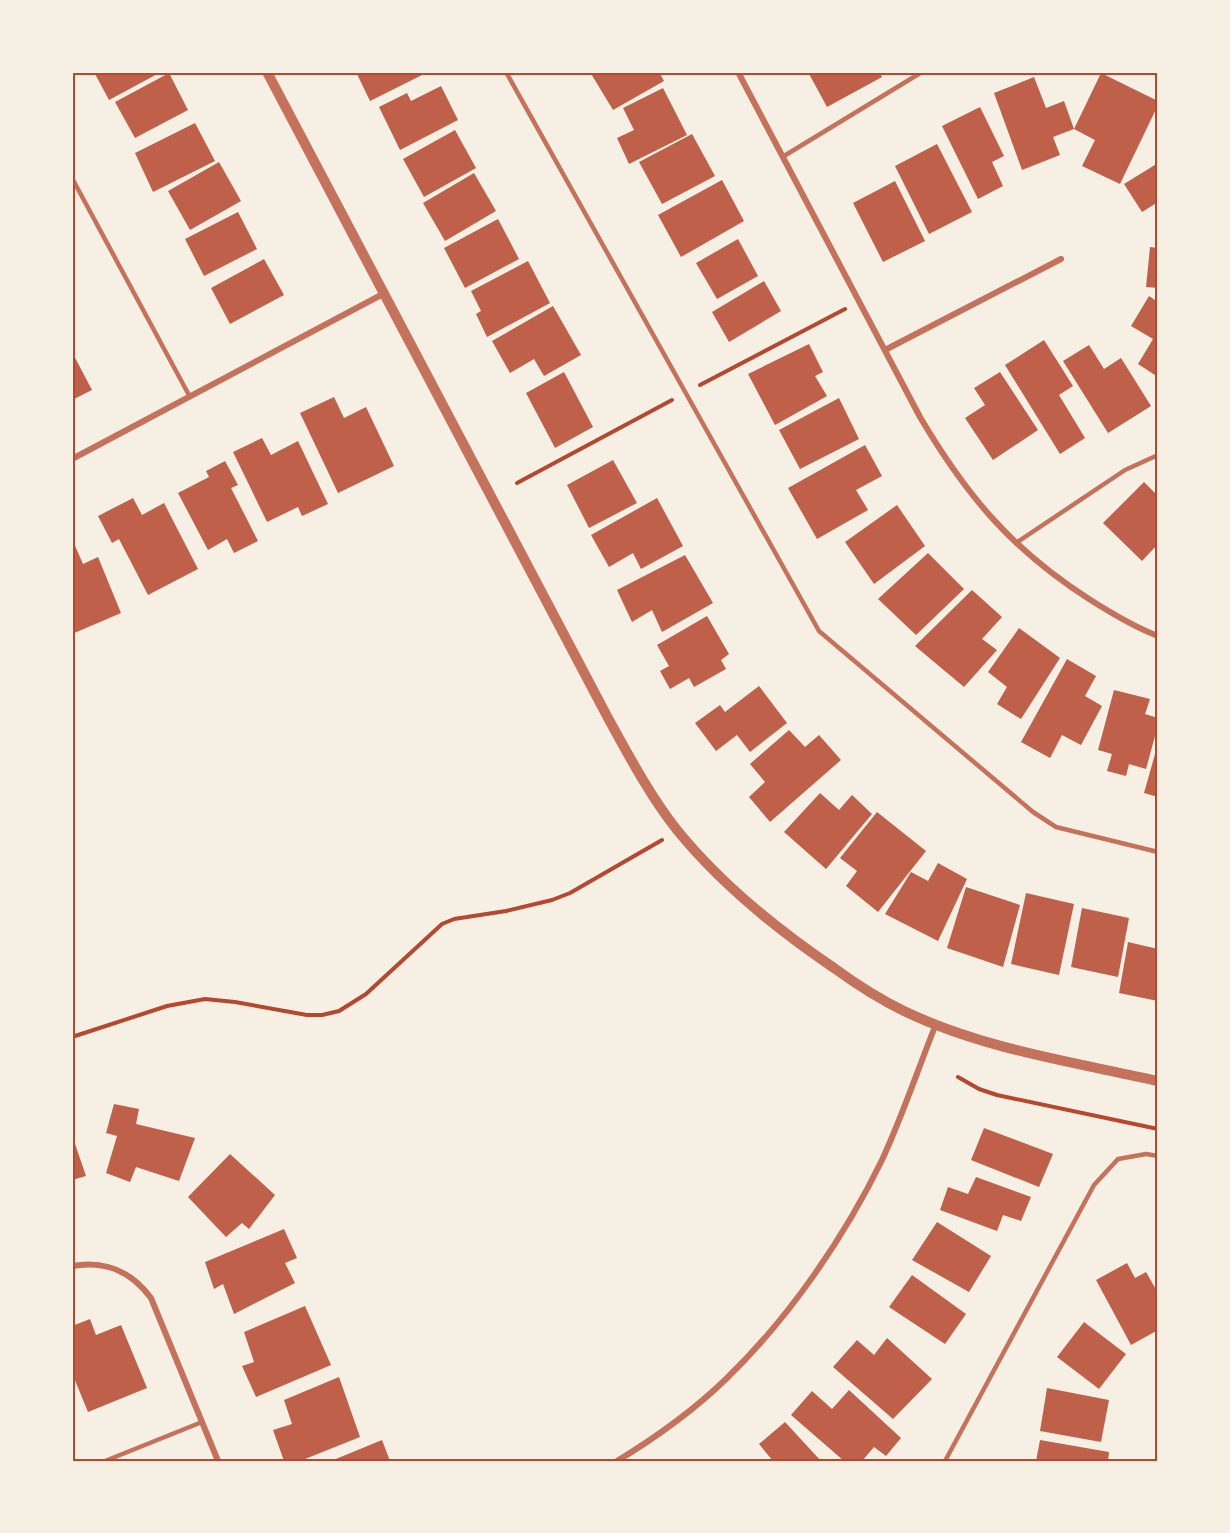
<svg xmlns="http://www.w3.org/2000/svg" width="1230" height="1533" font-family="'Space Grotesk',sans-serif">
<rect width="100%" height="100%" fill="#f6efe4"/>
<g fill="#bf614a">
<path d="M 94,72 L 161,72 L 109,100 Z"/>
<path d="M 356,72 L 428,72 L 370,101 Z"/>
<path d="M 590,72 L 659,72 L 664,81 L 613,110 Z"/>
<path d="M 808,72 L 879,72 L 882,77 L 827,107 Z"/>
<path d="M 169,73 L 188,110 L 135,138 L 115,102 Z"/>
<path d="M 1101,73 L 1158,101 L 1158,105 L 1120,184 L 1082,166 L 1095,140 L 1074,129 Z"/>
<path d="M 1034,77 L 1046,108 L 1064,101 L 1074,129 L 1053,137 L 1060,155 L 1022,170 L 994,93 Z"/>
<path d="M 441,86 L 458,120 L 400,150 L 379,107 L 407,93 L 411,101 Z"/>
<path d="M 663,88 L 687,135 L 629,164 L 617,138 L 634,130 L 623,108 Z"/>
<path d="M 980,107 L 1004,156 L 992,162 L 1003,186 L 978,199 L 942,126 Z"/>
<path d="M 195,123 L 215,161 L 153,192 L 135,153 Z"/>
<path d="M 455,130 L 476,168 L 424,197 L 403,159 Z"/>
<path d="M 692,134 L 715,176 L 662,204 L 639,162 Z"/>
<path d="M 937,144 L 972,212 L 929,234 L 895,166 Z"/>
<path d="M 219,162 L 241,201 L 190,230 L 168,191 Z"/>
<path d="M 1158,163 L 1158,202 L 1142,212 L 1124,184 Z"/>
<path d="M 474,173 L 496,211 L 445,241 L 423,203 Z"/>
<path d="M 722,180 L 744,221 L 681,257 L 658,215 Z"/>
<path d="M 895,181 L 925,241 L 883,262 L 853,203 Z"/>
<path d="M 238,212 L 257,249 L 204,276 L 185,239 Z"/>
<path d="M 498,219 L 519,259 L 465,288 L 444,248 Z"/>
<path d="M 738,239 L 758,276 L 717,299 L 696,263 Z"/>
<path d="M 1150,247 L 1158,248 L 1158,288 L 1146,287 Z"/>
<path d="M 264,259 L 284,295 L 230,324 L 211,288 Z"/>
<path d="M 528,261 L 550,303 L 487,337 L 476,314 L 481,311 L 471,291 Z"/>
<path d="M 764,281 L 781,311 L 729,342 L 712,312 Z"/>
<path d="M 1149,296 L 1158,302 L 1158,377 L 1138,364 L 1153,339 L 1131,326 Z"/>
<path d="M 553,306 L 581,355 L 544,376 L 534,359 L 510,373 L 492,341 Z"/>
<path d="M 1044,340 L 1073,386 L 1059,395 L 1085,438 L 1060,454 L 1005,365 Z"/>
<path d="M 809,344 L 823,372 L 815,376 L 827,396 L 775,425 L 748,374 Z"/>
<path d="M 1089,345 L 1104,369 L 1121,358 L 1151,406 L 1108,433 L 1063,361 Z"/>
<path d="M 72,352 L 92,390 L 72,400 Z"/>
<path d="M 564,372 L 593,427 L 555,448 L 526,393 Z"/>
<path d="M 1000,372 L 1038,430 L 993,460 L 965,418 L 985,405 L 974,388 Z"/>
<path d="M 334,397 L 344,418 L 366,407 L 394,466 L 338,493 L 300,413 Z"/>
<path d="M 839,398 L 859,439 L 800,469 L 779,430 Z"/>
<path d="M 262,438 L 271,455 L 298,441 L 328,504 L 302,516 L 298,507 L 267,522 L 233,452 Z"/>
<path d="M 865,445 L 882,476 L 856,490 L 868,510 L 817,539 L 788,488 Z"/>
<path d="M 613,460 L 637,503 L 589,528 L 567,485 Z"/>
<path d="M 225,461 L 238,485 L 231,488 L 258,541 L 234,553 L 227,539 L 208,550 L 178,493 L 209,477 L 206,471 Z"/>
<path d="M 1144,482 L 1158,496 L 1158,544 L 1142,561 L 1103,523 Z"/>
<path d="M 133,498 L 142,515 L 164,503 L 198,569 L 148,595 L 119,539 L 112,543 L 98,516 Z"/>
<path d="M 657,498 L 683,546 L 641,569 L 633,553 L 609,567 L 591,535 Z"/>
<path d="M 897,505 L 925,546 L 874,584 L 845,542 Z"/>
<path d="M 72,539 L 83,564 L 98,557 L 121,613 L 72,634 Z"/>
<path d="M 928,553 L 964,589 L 916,635 L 878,599 Z"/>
<path d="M 685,555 L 713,603 L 662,632 L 652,610 L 632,622 L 617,590 Z"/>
<path d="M 972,590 L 1002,617 L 982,639 L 997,650 L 964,687 L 915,646 Z"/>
<path d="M 707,616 L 729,654 L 721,660 L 726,669 L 694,687 L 689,678 L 670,689 L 660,671 L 669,666 L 657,645 Z"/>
<path d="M 1019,628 L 1060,658 L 1021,719 L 997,704 L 1007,687 L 988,672 Z"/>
<path d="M 1067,659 L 1096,676 L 1085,696 L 1102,706 L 1081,745 L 1062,735 L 1050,758 L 1021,742 Z"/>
<path d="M 759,686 L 787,723 L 750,752 L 737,735 L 716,751 L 695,723 L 720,705 L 725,712 Z"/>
<path d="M 1114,690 L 1150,699 L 1145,714 L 1158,718 L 1158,725 L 1146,769 L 1129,764 L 1126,776 L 1107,771 L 1112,754 L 1098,750 Z"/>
<path d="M 789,730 L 805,747 L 819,735 L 841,760 L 770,822 L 749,797 L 765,782 L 750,764 Z"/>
<path d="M 1157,747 L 1158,747 L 1158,797 L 1144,793 Z"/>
<path d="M 820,793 L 839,810 L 852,795 L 872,814 L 826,869 L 784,832 Z"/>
<path d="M 877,812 L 926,851 L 878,912 L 846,886 L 857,871 L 840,858 Z"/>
<path d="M 938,863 L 967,879 L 938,941 L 885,914 L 911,872 L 928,881 Z"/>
<path d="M 966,887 L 1020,905 L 1003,967 L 947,948 Z"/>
<path d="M 1026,893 L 1074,904 L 1059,975 L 1011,964 Z"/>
<path d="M 1082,908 L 1129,918 L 1118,977 L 1071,967 Z"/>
<path d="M 1128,942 L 1158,949 L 1158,1001 L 1119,993 Z"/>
<path d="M 114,1104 L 139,1109 L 136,1124 L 195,1138 L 179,1181 L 136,1167 L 130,1182 L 106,1173 L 117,1136 L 106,1133 Z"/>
<path d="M 984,1128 L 1053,1154 L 1039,1187 L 971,1160 Z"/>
<path d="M 72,1135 L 86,1176 L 72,1180 Z"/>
<path d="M 230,1154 L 275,1195 L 249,1229 L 242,1223 L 226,1237 L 188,1197 Z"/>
<path d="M 976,1177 L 1031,1197 L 1021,1221 L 1003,1215 L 997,1231 L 940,1210 L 948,1187 L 968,1194 Z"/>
<path d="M 937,1222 L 991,1256 L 969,1292 L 912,1260 Z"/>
<path d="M 284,1229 L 297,1258 L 285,1263 L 295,1283 L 234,1314 L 223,1284 L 214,1289 L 205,1262 Z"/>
<path d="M 1127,1263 L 1135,1278 L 1146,1272 L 1158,1293 L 1158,1330 L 1131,1345 L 1096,1280 Z"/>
<path d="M 912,1275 L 966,1314 L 945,1344 L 889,1307 Z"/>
<path d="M 305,1306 L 331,1365 L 256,1397 L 242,1366 L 254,1362 L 244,1332 Z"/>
<path d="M 90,1319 L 96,1335 L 121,1325 L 147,1388 L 88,1412 L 72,1373 L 72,1326 Z"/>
<path d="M 1084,1322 L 1126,1354 L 1099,1389 L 1057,1357 Z"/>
<path d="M 887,1338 L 932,1379 L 893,1419 L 833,1367 L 857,1340 L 874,1355 Z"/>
<path d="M 339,1377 L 360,1437 L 300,1461 L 284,1461 L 273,1430 L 292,1424 L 284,1400 Z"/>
<path d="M 1047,1388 L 1109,1400 L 1101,1442 L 1040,1431 Z"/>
<path d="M 849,1390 L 901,1438 L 886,1456 L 874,1447 L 862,1461 L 844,1461 L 791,1415 L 812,1391 L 832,1409 Z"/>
<path d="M 785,1422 L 821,1461 L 773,1461 L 759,1444 Z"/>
<path d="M 382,1440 L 390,1461 L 331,1461 Z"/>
<path d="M 1040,1440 L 1109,1452 L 1108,1461 L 1036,1461 Z"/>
</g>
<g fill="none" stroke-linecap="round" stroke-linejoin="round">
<g stroke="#b5482f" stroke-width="4">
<path d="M 700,385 L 845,309"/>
<path d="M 517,483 L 672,400"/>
<path d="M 72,1037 L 167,1006 L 205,999 L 235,1002 L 307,1015 L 322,1015 L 339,1011 L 366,994 L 442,924 L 454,919 L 506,911 L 552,900 L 570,893 L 662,840"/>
<path d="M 958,1077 L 979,1089 L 997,1095 L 1158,1129"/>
</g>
<g stroke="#c5725c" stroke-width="4.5">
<path d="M 506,72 L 819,631 L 1033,812 L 1056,827 L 1158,852"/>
<path d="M 784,156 L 922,72"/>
<path d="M 72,178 L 190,397"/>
<path d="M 1016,543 L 1125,470 L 1158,455"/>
<path d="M 105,1461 L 202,1422"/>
<path d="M 945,1461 L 1094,1185 L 1118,1159 L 1146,1154 L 1158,1156"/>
</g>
<g stroke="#c5725c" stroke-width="6">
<path d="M 738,72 L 920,417 C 966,495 1012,550 1089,599 C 1111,613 1134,627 1158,636"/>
<path d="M 885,350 L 1061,259"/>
<path d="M 72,459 L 383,294"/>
<path d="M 72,1266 C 106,1260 131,1271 151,1298 L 218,1461"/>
<path d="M 617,1461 C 655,1438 694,1410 726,1379 C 789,1318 844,1238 882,1160 C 902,1117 918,1069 936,1024"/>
</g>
<path stroke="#c5725c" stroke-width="10" d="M 267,72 L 608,718 C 629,756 650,796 677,830 C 720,883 778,930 834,968 C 856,984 879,999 904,1011 C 983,1049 1073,1062 1158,1081"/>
</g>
<rect width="1230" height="1533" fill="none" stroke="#f6efe4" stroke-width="147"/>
<rect x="74" y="74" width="1082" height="1386" fill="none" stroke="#b5482f" stroke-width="2"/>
</svg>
